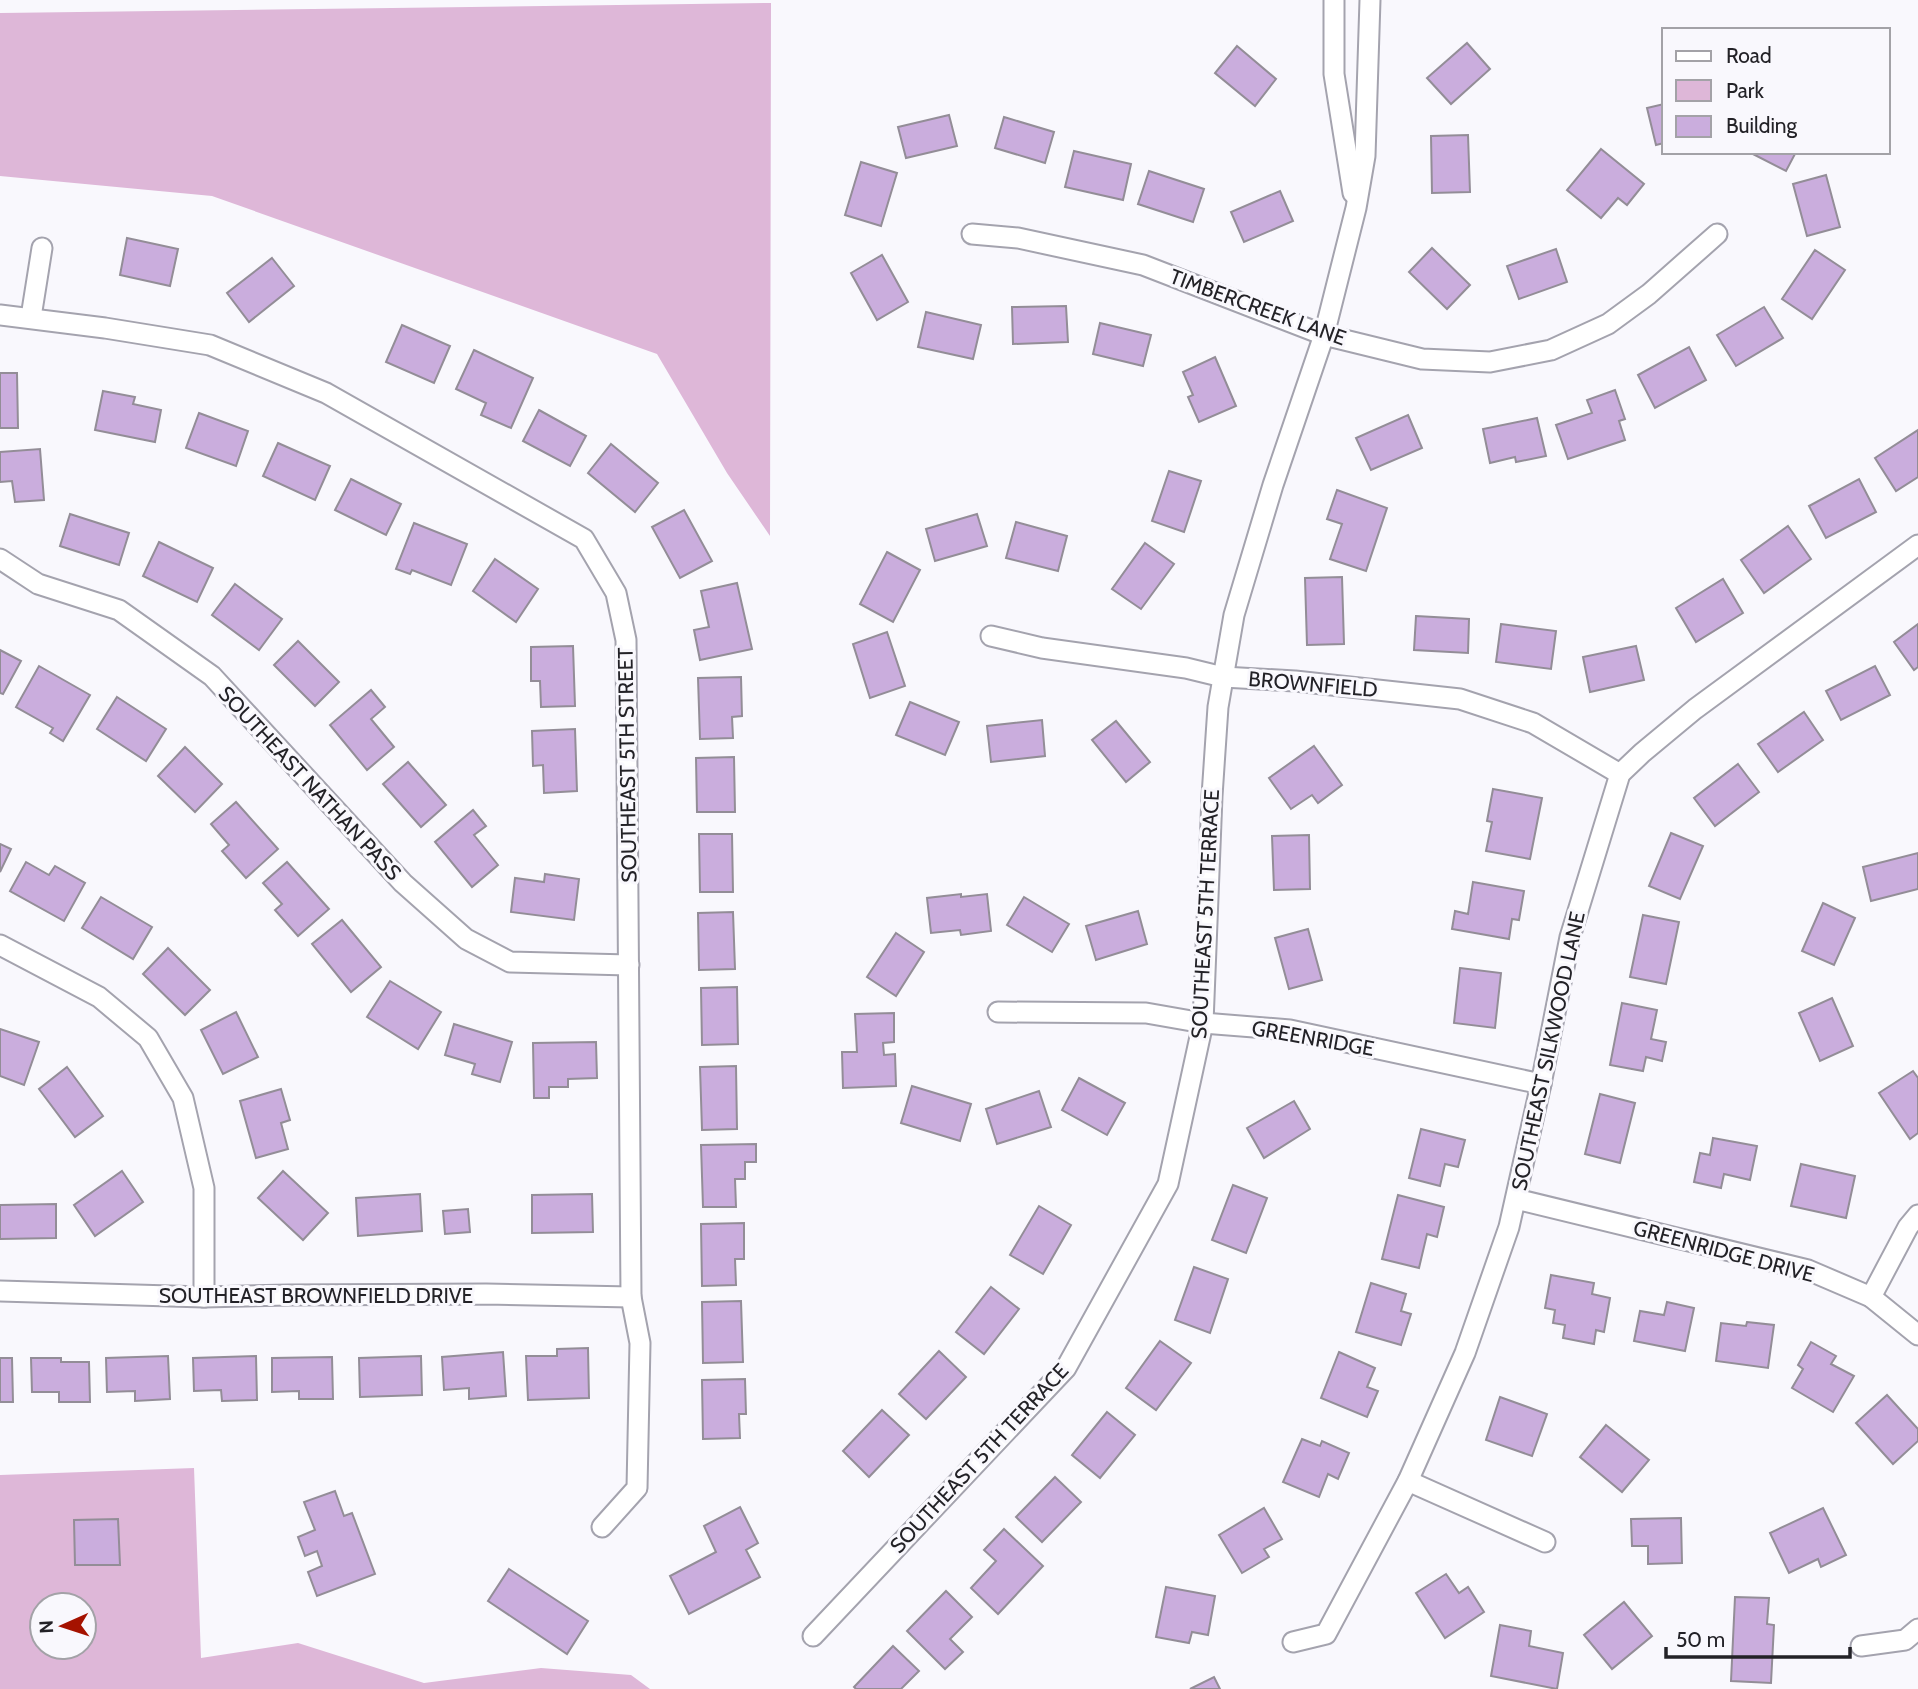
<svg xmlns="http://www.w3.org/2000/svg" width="1918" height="1689" font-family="Cabin,sans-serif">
<rect width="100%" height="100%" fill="#f9f8fd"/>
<g fill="#deb7d8" fill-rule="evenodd">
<path d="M 771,3 L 770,536 L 727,473 L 657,354 L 212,196 L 0,176 L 0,13 Z"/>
<path d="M 194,1468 L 201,1658 L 298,1643 L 424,1683 L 541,1668 L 631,1675 L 650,1689 L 0,1689 L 0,1475 ZM 42,1605 L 84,1605 L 84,1647 L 42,1647 Z"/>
</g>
<g fill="#caaddd" stroke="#938d97" stroke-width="2">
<path d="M 1467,43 L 1490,69 L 1451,104 L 1427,78 Z"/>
<path d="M 1237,46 L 1276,79 L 1255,106 L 1215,73 Z"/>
<path d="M 1664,104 L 1664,143 L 1656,145 L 1647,108 Z"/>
<path d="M 949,115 L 957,146 L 906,158 L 898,127 Z"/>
<path d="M 1004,117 L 1054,132 L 1045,163 L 995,148 Z"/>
<path d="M 1468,135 L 1470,192 L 1432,193 L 1431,136 Z"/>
<path d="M 1601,149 L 1644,184 L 1627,205 L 1618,198 L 1601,218 L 1567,190 Z"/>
<path d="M 1074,151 L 1131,164 L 1123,200 L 1065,187 Z"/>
<path d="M 1749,152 L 1796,152 L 1786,171 Z"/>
<path d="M 861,162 L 897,173 L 881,226 L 845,215 Z"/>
<path d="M 1149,171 L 1204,189 L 1193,222 L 1138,204 Z"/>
<path d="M 1826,175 L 1840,227 L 1807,236 L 1793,184 Z"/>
<path d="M 1280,191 L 1293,221 L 1244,242 L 1231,212 Z"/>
<path d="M 127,238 L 178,249 L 170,286 L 120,275 Z"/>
<path d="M 1432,248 L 1470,285 L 1447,309 L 1409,272 Z"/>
<path d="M 1556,249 L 1567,282 L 1519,299 L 1507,266 Z"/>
<path d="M 1815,250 L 1845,270 L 1812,319 L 1782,299 Z"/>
<path d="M 882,255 L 908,302 L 877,320 L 851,273 Z"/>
<path d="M 272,258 L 294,286 L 249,322 L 227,293 Z"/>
<path d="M 1066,306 L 1068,342 L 1013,344 L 1012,307 Z"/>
<path d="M 1764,307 L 1783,338 L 1736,366 L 1717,335 Z"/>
<path d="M 926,312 L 981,325 L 973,359 L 918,347 Z"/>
<path d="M 1100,323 L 1151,335 L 1143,366 L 1093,354 Z"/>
<path d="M 402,325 L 450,346 L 434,383 L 386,362 Z"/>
<path d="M 1689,347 L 1706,380 L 1655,408 L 1638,375 Z"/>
<path d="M 474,350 L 533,378 L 511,428 L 481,415 L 486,403 L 456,389 Z"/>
<path d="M 1215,357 L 1236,406 L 1199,422 L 1188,397 L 1193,395 L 1183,372 Z"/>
<path d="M 0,373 L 17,373 L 18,428 L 0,428 Z"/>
<path d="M 1615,390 L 1625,419 L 1619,421 L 1625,440 L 1568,459 L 1556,425 L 1592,413 L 1587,400 Z"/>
<path d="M 103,391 L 135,397 L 133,404 L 161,410 L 155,442 L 95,430 Z"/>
<path d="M 539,410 L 586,436 L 570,466 L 523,441 Z"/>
<path d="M 199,413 L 248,431 L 236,466 L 186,448 Z"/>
<path d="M 1408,415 L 1422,448 L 1371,470 L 1356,438 Z"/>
<path d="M 1537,418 L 1546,456 L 1516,462 L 1515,457 L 1490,463 L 1483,429 Z"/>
<path d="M 1918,430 L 1918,477 L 1896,491 L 1875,458 Z"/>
<path d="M 278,443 L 330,466 L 315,500 L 263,476 Z"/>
<path d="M 611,444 L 658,483 L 635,512 L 588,473 Z"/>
<path d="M 40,449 L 44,500 L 15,502 L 12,481 L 0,482 L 0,452 Z"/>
<path d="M 1169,471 L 1201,481 L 1184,532 L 1152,521 Z"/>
<path d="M 351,479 L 401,504 L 386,535 L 335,510 Z"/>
<path d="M 1859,479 L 1876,512 L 1826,538 L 1809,506 Z"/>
<path d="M 1337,490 L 1387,508 L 1366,571 L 1330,559 L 1342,524 L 1327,519 Z"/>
<path d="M 684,510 L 712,561 L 680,578 L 652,527 Z"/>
<path d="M 70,514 L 129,533 L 119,565 L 60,546 Z"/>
<path d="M 977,514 L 987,546 L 935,561 L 926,529 Z"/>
<path d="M 1016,522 L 1067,536 L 1058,571 L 1006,558 Z"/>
<path d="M 414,523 L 467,544 L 451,585 L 412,570 L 410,574 L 396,569 Z"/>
<path d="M 1788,526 L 1811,559 L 1764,593 L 1741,560 Z"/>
<path d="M 159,542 L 213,568 L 197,602 L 143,576 Z"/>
<path d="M 1145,543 L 1174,564 L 1141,609 L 1112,589 Z"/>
<path d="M 887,552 L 920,570 L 893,622 L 860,604 Z"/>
<path d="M 495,559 L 538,589 L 516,622 L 473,591 Z"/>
<path d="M 1342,577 L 1344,644 L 1307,645 L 1305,578 Z"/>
<path d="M 1723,579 L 1743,613 L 1696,642 L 1676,608 Z"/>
<path d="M 737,583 L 752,649 L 700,660 L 694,630 L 709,627 L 701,591 Z"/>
<path d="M 235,584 L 282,619 L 259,650 L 212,615 Z"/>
<path d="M 1416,616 L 1469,619 L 1468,653 L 1414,650 Z"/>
<path d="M 1501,624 L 1556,631 L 1551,669 L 1496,662 Z"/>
<path d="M 1918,624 L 1918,667 L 1914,670 L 1894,642 Z"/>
<path d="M 887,632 L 905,686 L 870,698 L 853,644 Z"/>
<path d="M 298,641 L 339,682 L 315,706 L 274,665 Z"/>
<path d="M 573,646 L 575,706 L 541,707 L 540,681 L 531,681 L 531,647 Z"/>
<path d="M 1636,646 L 1644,680 L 1590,692 L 1583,657 Z"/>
<path d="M 0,650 L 21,661 L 3,694 L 0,693 Z"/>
<path d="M 39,666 L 90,695 L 63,741 L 50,733 L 53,728 L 16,707 Z"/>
<path d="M 1875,666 L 1890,695 L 1841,720 L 1826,691 Z"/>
<path d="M 741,677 L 742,716 L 732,717 L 733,738 L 700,739 L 698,678 Z"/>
<path d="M 371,690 L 385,707 L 371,719 L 394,747 L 367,770 L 330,725 Z"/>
<path d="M 117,697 L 166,729 L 146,761 L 97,729 Z"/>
<path d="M 910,702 L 959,722 L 945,755 L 896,735 Z"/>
<path d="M 1804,712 L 1823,740 L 1778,772 L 1758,744 Z"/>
<path d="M 1042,720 L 1045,756 L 991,762 L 987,726 Z"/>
<path d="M 1116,721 L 1150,762 L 1126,782 L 1092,740 Z"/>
<path d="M 575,729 L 577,791 L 544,793 L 543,765 L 533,766 L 532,731 Z"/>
<path d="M 1314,746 L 1342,785 L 1318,803 L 1312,795 L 1291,809 L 1269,778 Z"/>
<path d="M 185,747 L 222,784 L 195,812 L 158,776 Z"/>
<path d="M 734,757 L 735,812 L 697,812 L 696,758 Z"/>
<path d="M 408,762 L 446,805 L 421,827 L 383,784 Z"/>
<path d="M 1738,764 L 1759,792 L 1715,826 L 1694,798 Z"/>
<path d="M 1493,789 L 1542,798 L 1530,859 L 1486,851 L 1492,822 L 1487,821 Z"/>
<path d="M 236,802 L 278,849 L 246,878 L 222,851 L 229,845 L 211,824 Z"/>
<path d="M 473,810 L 486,826 L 474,835 L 498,865 L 472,887 L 435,842 Z"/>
<path d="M 1671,833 L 1703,846 L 1680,899 L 1649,886 Z"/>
<path d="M 699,834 L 732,834 L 733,892 L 700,892 Z"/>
<path d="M 1309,835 L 1310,889 L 1274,890 L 1272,836 Z"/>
<path d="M 0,844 L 11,849 L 0,872 Z"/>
<path d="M 1918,853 L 1918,889 L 1871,901 L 1863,867 Z"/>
<path d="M 26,862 L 49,875 L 55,866 L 85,883 L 64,921 L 10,891 Z"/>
<path d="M 287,862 L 329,909 L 298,936 L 275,910 L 282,904 L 263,883 Z"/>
<path d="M 545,874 L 579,879 L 574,920 L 511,912 L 515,878 L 544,882 Z"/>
<path d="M 1473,882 L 1524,891 L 1519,920 L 1512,919 L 1509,939 L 1452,929 L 1455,911 L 1468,914 Z"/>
<path d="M 961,894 L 961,897 L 987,894 L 991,931 L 961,935 L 960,930 L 931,933 L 927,898 Z"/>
<path d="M 101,897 L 152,927 L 133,959 L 82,928 Z"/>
<path d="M 1024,897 L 1069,924 L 1052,952 L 1007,925 Z"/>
<path d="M 1823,903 L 1855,918 L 1834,965 L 1802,951 Z"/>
<path d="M 1138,911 L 1147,944 L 1096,960 L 1086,926 Z"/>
<path d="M 733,912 L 735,969 L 699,970 L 698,913 Z"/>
<path d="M 1643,915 L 1679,922 L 1666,984 L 1630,977 Z"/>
<path d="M 342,920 L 381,967 L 351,992 L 312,944 Z"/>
<path d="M 1308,929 L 1322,980 L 1289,989 L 1275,938 Z"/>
<path d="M 896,933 L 924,952 L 896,996 L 867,977 Z"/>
<path d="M 168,948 L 210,990 L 185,1015 L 143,974 Z"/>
<path d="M 1460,968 L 1501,973 L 1495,1028 L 1454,1023 Z"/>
<path d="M 390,981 L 441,1012 L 418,1049 L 367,1017 Z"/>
<path d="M 737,987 L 738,1044 L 702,1045 L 701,988 Z"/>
<path d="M 1832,998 L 1853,1046 L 1820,1061 L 1799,1013 Z"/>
<path d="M 1622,1003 L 1657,1010 L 1651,1039 L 1666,1042 L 1662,1061 L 1646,1057 L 1643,1071 L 1610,1065 Z"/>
<path d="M 236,1012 L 258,1057 L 223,1074 L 201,1030 Z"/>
<path d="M 894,1013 L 894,1042 L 883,1043 L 884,1055 L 895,1054 L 896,1086 L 843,1088 L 842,1052 L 857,1052 L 855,1014 Z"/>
<path d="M 454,1024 L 512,1042 L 500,1082 L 472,1074 L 475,1064 L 445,1055 Z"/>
<path d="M 0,1029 L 39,1042 L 24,1085 L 0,1076 Z"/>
<path d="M 596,1042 L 597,1078 L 568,1079 L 568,1087 L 549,1087 L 549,1098 L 534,1098 L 533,1043 Z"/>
<path d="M 736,1066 L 737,1129 L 702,1130 L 700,1067 Z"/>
<path d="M 67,1067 L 103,1116 L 75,1137 L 39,1089 Z"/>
<path d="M 1913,1071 L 1918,1078 L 1918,1133 L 1910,1139 L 1879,1093 Z"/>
<path d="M 1079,1078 L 1125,1103 L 1107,1135 L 1062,1110 Z"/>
<path d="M 912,1086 L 971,1104 L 960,1141 L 901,1123 Z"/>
<path d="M 281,1089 L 290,1120 L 281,1123 L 288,1149 L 256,1158 L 240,1101 Z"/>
<path d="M 1039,1091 L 1051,1127 L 997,1144 L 986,1109 Z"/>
<path d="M 1600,1094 L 1635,1103 L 1620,1163 L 1585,1154 Z"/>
<path d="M 1294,1101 L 1310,1129 L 1264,1158 L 1247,1128 Z"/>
<path d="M 1421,1129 L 1465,1140 L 1458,1167 L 1445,1164 L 1440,1186 L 1409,1178 Z"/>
<path d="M 1713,1138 L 1757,1146 L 1750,1180 L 1724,1174 L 1721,1188 L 1694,1182 L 1700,1153 L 1710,1155 Z"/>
<path d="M 756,1144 L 756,1162 L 745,1162 L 745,1179 L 735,1179 L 736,1207 L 703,1207 L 701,1145 Z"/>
<path d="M 1801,1164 L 1855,1176 L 1846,1218 L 1791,1206 Z"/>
<path d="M 122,1171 L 143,1202 L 95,1236 L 74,1205 Z"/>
<path d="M 283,1171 L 328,1213 L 303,1240 L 258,1198 Z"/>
<path d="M 1233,1185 L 1267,1198 L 1246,1253 L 1212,1240 Z"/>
<path d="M 420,1194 L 422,1231 L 358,1236 L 356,1198 Z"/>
<path d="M 592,1194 L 593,1232 L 532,1233 L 532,1195 Z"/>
<path d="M 1398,1195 L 1444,1207 L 1437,1237 L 1427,1234 L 1419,1268 L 1382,1259 Z"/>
<path d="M 56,1204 L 56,1238 L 0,1239 L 0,1205 Z"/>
<path d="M 1039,1206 L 1071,1225 L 1043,1274 L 1010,1255 Z"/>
<path d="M 468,1209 L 470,1232 L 445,1234 L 443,1211 Z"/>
<path d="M 744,1223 L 744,1259 L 735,1259 L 736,1285 L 702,1286 L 701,1224 Z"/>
<path d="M 1194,1267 L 1228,1279 L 1210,1333 L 1175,1320 Z"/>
<path d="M 1551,1275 L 1594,1283 L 1592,1294 L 1610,1298 L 1604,1332 L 1596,1330 L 1594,1344 L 1563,1338 L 1565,1325 L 1553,1323 L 1555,1310 L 1545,1308 Z"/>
<path d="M 1371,1283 L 1406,1294 L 1401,1311 L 1411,1314 L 1401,1345 L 1356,1332 Z"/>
<path d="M 991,1287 L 1019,1309 L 984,1354 L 956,1332 Z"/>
<path d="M 741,1301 L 743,1362 L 703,1363 L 702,1302 Z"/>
<path d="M 1667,1302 L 1694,1308 L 1685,1351 L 1634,1341 L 1640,1311 L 1664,1315 Z"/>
<path d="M 1747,1322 L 1774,1325 L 1768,1368 L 1716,1361 L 1721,1323 L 1746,1326 Z"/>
<path d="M 1160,1341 L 1191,1363 L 1156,1410 L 1126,1388 Z"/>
<path d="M 1811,1342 L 1836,1356 L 1831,1364 L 1854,1376 L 1833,1412 L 1792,1388 L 1803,1369 L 1798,1365 Z"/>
<path d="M 588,1348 L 589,1398 L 528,1400 L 526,1356 L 557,1356 L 557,1349 Z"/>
<path d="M 939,1351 L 966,1377 L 926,1419 L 899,1394 Z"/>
<path d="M 503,1352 L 506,1396 L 469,1399 L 469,1388 L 444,1390 L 442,1357 Z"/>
<path d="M 1339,1352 L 1375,1368 L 1367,1387 L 1378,1391 L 1367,1417 L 1321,1398 Z"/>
<path d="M 168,1356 L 170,1399 L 135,1401 L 135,1391 L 107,1392 L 106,1358 Z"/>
<path d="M 256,1356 L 257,1400 L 222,1401 L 221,1390 L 194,1391 L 193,1358 Z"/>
<path d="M 421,1356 L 422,1395 L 360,1397 L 359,1358 Z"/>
<path d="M 332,1357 L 333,1399 L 299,1399 L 299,1391 L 272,1392 L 272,1358 Z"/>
<path d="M 0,1358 L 12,1358 L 13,1402 L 0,1402 Z"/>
<path d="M 31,1358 L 61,1358 L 61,1362 L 89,1362 L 90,1402 L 59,1402 L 59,1392 L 32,1392 Z"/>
<path d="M 745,1379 L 746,1414 L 739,1414 L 740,1438 L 703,1439 L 702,1380 Z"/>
<path d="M 1887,1395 L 1918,1429 L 1918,1441 L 1893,1464 L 1856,1423 Z"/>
<path d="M 1500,1397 L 1547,1414 L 1532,1456 L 1486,1440 Z"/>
<path d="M 882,1410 L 909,1435 L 869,1477 L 843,1451 Z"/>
<path d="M 1107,1412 L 1135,1435 L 1100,1478 L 1072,1455 Z"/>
<path d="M 1606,1425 L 1649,1460 L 1622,1492 L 1580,1457 Z"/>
<path d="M 1302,1439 L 1320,1446 L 1322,1441 L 1349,1453 L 1338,1479 L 1328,1474 L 1319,1497 L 1283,1482 Z"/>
<path d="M 1055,1477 L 1081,1502 L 1042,1542 L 1016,1517 Z"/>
<path d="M 335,1491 L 344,1516 L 352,1513 L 375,1574 L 317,1596 L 308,1572 L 322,1566 L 317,1551 L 305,1556 L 298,1537 L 315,1530 L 304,1502 Z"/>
<path d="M 740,1507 L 758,1543 L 746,1550 L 760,1577 L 689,1614 L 670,1576 L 716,1552 L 704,1526 Z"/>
<path d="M 1264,1508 L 1282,1539 L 1264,1549 L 1269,1557 L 1242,1573 L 1219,1535 Z"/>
<path d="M 1823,1508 L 1846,1555 L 1821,1567 L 1818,1559 L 1789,1573 L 1770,1533 Z"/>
<path d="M 1681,1518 L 1682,1563 L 1648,1564 L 1648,1546 L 1632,1546 L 1631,1519 Z"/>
<path d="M 118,1519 L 120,1565 L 75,1565 L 74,1520 Z"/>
<path d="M 1004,1529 L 1043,1566 L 998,1614 L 971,1588 L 996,1561 L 984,1550 Z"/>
<path d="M 509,1569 L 588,1621 L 567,1654 L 488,1601 Z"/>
<path d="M 1446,1574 L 1459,1593 L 1468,1587 L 1484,1612 L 1445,1638 L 1416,1593 Z"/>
<path d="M 1166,1587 L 1215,1596 L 1208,1635 L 1192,1632 L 1189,1643 L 1156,1637 Z"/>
<path d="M 946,1591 L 972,1617 L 950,1639 L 963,1652 L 945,1669 L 907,1631 Z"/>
<path d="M 1735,1597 L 1769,1598 L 1767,1624 L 1774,1625 L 1771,1683 L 1731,1681 Z"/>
<path d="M 1624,1602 L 1652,1636 L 1612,1669 L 1584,1635 Z"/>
<path d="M 1500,1625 L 1531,1631 L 1529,1646 L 1563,1653 L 1557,1689 L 1491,1676 Z"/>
<path d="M 893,1646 L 919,1671 L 901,1689 L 856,1689 L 854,1687 Z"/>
<path d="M 1214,1677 L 1220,1689 L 1190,1689 Z"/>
</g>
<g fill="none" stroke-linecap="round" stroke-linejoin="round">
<defs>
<g id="street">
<path d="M 1334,0 L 1334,74 L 1353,193"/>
<path d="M 972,234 L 1018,238 L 1143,265 L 1324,335 L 1422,359 L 1490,362 L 1551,350 L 1608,324 L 1649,294 L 1717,234"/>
<path d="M 0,315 L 105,328 L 210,345 L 326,393 L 584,539 L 616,593 L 626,640 L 631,1297 L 640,1343 L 637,1488 L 602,1527"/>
<path d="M 31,317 L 42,248"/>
<path d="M 0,559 L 38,584 L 119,610 L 212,676 L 403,883 L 466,939 L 510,962 L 629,965"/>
<path d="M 991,636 L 1042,648 L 1186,668 L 1223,677 L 1295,681 L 1460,699 L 1533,723 L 1620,774"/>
<path d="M 0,945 L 99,997 L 148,1038 L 183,1098 L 204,1188 L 204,1297"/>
<path d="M 998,1012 L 1146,1013 L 1203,1023 L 1290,1030 L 1541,1084"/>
<path d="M 1516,1199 L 1808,1270 L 1871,1297 L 1918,1335"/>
<path d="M 0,1291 L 204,1297 L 289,1295 L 486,1294 L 631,1297"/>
<path d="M 1871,1297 L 1908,1227 L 1918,1215"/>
<path d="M 1408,1481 L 1545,1542"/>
<path d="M 813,1636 L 1066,1368 L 1168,1184 L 1203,1023 L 1212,796 L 1218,707 L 1234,615 L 1273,485 L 1324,335 L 1356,208 L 1365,156 L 1370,0"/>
<path d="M 1293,1642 L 1326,1634 L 1408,1481 L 1465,1353 L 1509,1227 L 1541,1084 L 1570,937 L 1620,774 L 1642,753 L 1695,709 L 1918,545"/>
<path d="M 1861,1646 L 1905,1640 L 1918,1629"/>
</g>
</defs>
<use href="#street" stroke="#a4a3ae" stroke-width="23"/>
<use href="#street" stroke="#fff" stroke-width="19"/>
</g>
<g text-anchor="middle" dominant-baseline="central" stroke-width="6" stroke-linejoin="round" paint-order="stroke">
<g font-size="21" fill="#232227" stroke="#f9f8fd">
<text transform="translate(1258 307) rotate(20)">TIMBERCREEK LANE</text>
<text transform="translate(1313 684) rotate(5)">BROWNFIELD</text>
<text transform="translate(627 765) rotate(-91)">SOUTHEAST 5TH STREET</text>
<text transform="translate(310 783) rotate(47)">SOUTHEAST NATHAN PASS</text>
<text transform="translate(1205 914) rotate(-87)">SOUTHEAST 5TH TERRACE</text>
<text transform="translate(1313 1038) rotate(10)">GREENRIDGE</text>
<text transform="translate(1548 1051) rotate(-78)">SOUTHEAST SILKWOOD LANE</text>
<text transform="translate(1724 1251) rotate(15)">GREENRIDGE DRIVE</text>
<text x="316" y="1295">SOUTHEAST BROWNFIELD DRIVE</text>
<text transform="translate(979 1458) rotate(-47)">SOUTHEAST 5TH TERRACE</text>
</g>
</g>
<rect x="1662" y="28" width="228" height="126" fill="#f9f8fd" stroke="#a3a2a7" stroke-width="2"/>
<rect x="1676" y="51" width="35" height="10" fill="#ffffff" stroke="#a3a2a7" stroke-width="2"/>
<text x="1726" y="63" font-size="21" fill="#232227">Road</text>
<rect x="1676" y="80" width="35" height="21" fill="#deb7d8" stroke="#a3a2a7" stroke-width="2"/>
<text x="1726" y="98" font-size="21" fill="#232227">Park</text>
<rect x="1676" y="116" width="35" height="21" fill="#caaddd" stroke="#a3a2a7" stroke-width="2"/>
<text x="1726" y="133" font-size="21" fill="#232227">Building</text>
<g transform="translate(63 1626) rotate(267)"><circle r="33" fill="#f9f8fd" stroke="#a3a2a7" stroke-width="2"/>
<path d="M0-5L12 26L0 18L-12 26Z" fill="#a51200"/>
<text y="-10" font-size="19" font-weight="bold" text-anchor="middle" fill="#232227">N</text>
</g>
<path d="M1666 1647v10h184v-10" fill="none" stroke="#232227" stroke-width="3.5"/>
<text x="1676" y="1647" font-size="21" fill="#232227" stroke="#f9f8fd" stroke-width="5" paint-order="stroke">50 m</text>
</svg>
